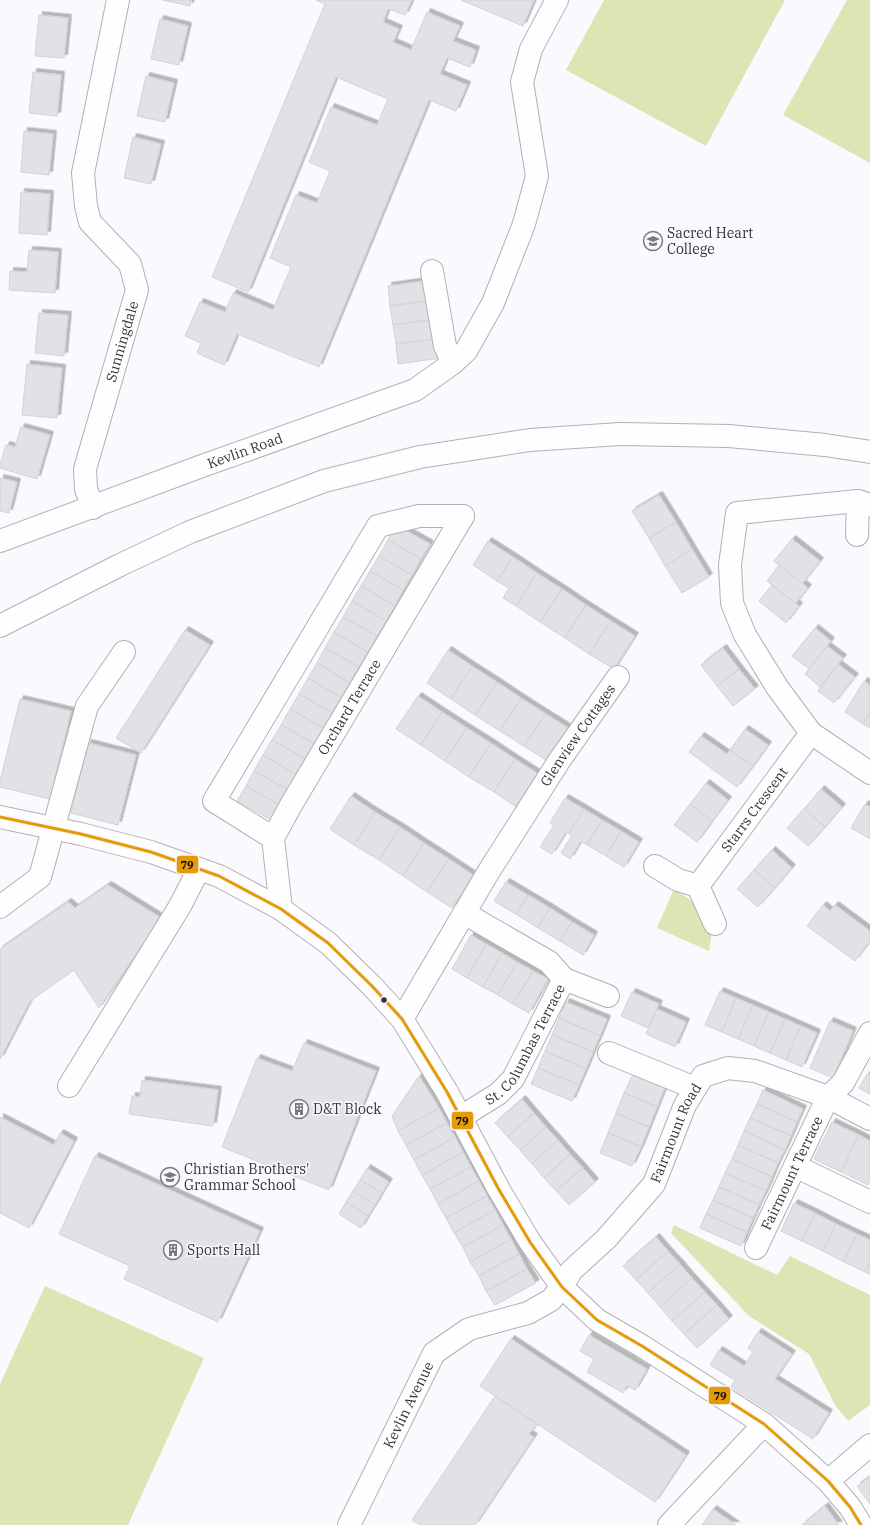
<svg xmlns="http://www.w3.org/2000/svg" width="870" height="1525" font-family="'IBM Plex Serif',serif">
<defs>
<filter id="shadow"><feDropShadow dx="3.5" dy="-3.5" stdDeviation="0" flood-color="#0004"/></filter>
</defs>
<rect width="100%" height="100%" fill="#faf9fd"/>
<g fill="#dee5b5">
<path d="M 604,0 L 785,0 L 706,146 L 566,70 Z"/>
<path d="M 847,0 L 870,0 L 870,163 L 783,115 Z"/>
<path d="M 674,889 C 689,898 704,909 710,926 C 713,933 710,944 709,951 L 657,928 Z"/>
<path d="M 674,1225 L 777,1275 L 790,1256 L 870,1295 L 870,1405 L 848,1421 L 835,1405 L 809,1354 L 749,1316 L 671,1233 Z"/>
<path d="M 45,1286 L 204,1358 L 128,1525 L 0,1525 L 0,1384 Z"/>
</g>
<g fill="#e2e1e6" stroke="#d2d2d6" filter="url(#shadow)">
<path d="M 162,0 L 191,0 L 190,6 Z"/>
<path d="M 316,0 L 412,0 L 405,15 L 388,9 L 383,22 L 399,29 L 393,42 L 411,50 L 427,12 L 460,26 L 453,41 L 476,50 L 470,67 L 447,58 L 440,74 L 467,85 L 456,111 L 429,100 L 319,367 L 237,334 L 224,365 L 197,353 L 201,343 L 185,336 L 200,302 L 225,312 L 233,293 L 273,310 L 291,267 L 270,258 L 296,195 L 317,203 L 330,171 L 309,162 L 331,107 L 377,125 L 388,99 L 336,77 L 248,292 L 212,277 L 325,4 Z"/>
<path d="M 461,0 L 534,0 L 523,26 Z"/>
<path d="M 39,15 L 68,18 L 64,58 L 35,56 Z"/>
<path d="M 160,19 L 188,26 L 179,65 L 151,59 Z"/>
<path d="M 33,72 L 61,75 L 57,116 L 29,113 Z"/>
<path d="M 146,76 L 174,83 L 165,122 L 137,116 Z"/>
<path d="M 24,131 L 53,134 L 49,175 L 21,172 Z"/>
<path d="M 133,137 L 161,144 L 151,184 L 124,178 Z"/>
<path d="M 21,192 L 50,194 L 47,235 L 19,233 Z"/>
<path d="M 29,250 L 58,252 L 55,293 L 9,290 L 10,271 L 27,272 Z"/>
<path d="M 431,280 L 433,300 L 390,306 L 388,286 Z"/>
<path d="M 433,300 L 436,319 L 393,325 L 390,306 Z"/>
<path d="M 39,313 L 68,315 L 64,356 L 35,353 Z"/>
<path d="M 436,319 L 438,339 L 396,344 L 393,325 Z"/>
<path d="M 438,339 L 441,358 L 398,364 L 396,344 Z"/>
<path d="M 27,364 L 62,368 L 57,418 L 22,415 Z"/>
<path d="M 21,427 L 50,435 L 37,479 L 0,468 L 0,464 L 6,445 L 15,447 Z"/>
<path d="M 0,478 L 17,482 L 9,513 L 0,511 Z"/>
<path d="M 659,495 L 676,522 L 649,538 L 632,511 Z"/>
<path d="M 676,522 L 692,549 L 665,566 L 649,538 Z"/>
<path d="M 396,525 L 430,544 L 421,559 L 388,540 Z"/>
<path d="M 792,539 L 820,561 L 802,584 L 774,561 Z"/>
<path d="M 388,540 L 421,559 L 412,575 L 379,556 Z"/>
<path d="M 488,541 L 513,557 L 497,581 L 473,565 Z"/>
<path d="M 692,549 L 709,577 L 682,593 L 665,566 Z"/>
<path d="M 379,556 L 412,575 L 403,590 L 370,571 Z"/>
<path d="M 513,557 L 537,573 L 516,606 L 503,598 L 509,588 L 497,581 Z"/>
<path d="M 779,565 L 808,588 L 795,604 L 767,581 Z"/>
<path d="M 370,571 L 403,590 L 395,606 L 361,586 Z"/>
<path d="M 537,573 L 562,589 L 540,622 L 516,606 Z"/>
<path d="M 772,585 L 799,606 L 786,623 L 759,601 Z"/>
<path d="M 361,586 L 395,606 L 386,621 L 352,601 Z"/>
<path d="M 562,589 L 586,605 L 565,638 L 540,622 Z"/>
<path d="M 352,601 L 386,621 L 377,636 L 343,617 Z"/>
<path d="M 586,605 L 611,621 L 589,654 L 565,638 Z"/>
<path d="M 343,617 L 377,636 L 368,652 L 334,632 Z"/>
<path d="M 611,621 L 635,636 L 614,669 L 589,654 Z"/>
<path d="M 815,628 L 831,641 L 809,669 L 792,656 Z"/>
<path d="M 185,630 L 210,645 L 141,753 L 116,738 Z"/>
<path d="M 334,632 L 368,652 L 359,667 L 325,648 Z"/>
<path d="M 827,646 L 843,658 L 820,687 L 805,674 Z"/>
<path d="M 325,648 L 359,667 L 350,683 L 317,663 Z"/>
<path d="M 723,648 L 739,669 L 717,686 L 701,665 Z"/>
<path d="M 448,650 L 472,666 L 451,699 L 427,683 Z"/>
<path d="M 317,663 L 350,683 L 341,698 L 308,678 Z"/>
<path d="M 838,664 L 855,677 L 834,703 L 818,691 Z"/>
<path d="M 472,666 L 497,682 L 475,715 L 451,699 Z"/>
<path d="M 739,669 L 755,689 L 733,706 L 717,686 Z"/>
<path d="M 308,678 L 341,698 L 332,713 L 299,694 Z"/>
<path d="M 864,681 L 870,685 L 870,713 L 863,724 L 845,712 Z"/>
<path d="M 497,682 L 521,698 L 500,731 L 475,715 Z"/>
<path d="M 299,694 L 332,713 L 324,728 L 290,709 Z"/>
<path d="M 418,696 L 442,712 L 421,745 L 396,729 Z"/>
<path d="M 521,698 L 546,714 L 524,746 L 500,731 Z"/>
<path d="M 20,699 L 71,711 L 50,799 L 0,787 L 0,782 Z"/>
<path d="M 290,709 L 324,728 L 315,744 L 281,725 Z"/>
<path d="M 442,712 L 467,728 L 445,761 L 421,745 Z"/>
<path d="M 870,713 L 870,728 L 863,724 Z"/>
<path d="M 546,714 L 570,729 L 549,762 L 524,746 Z"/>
<path d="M 281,725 L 315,744 L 306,759 L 272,740 Z"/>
<path d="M 467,728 L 491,743 L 469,777 L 445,761 Z"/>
<path d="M 745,729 L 768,745 L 753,766 L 730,750 Z"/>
<path d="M 701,736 L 727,754 L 730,750 L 753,766 L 737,787 L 689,752 Z"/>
<path d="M 272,740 L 306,759 L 297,775 L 263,755 Z"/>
<path d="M 88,743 L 136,755 L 118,825 L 71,813 Z"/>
<path d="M 491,743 L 515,759 L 494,792 L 469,777 Z"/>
<path d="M 263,755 L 297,775 L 288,790 L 254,771 Z"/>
<path d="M 515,759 L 540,775 L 518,808 L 494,792 Z"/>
<path d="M 254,771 L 288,790 L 279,805 L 246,786 Z"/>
<path d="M 706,783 L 728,800 L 712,821 L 690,804 Z"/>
<path d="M 246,786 L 279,805 L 271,820 L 237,801 Z"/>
<path d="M 821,789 L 842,807 L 825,827 L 804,809 Z"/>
<path d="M 351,796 L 375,812 L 354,845 L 330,829 Z"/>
<path d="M 565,798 L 584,809 L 569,834 L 566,832 L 552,854 L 540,847 L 554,825 L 550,823 Z"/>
<path d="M 690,804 L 712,821 L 697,842 L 674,825 Z"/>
<path d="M 865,804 L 870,807 L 870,839 L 851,828 Z"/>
<path d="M 584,809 L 602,820 L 587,845 L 581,841 L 570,859 L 561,853 L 572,835 L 569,834 Z"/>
<path d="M 804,809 L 825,827 L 808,846 L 787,828 Z"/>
<path d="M 375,812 L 400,827 L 379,860 L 354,845 Z"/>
<path d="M 602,820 L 621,831 L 606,856 L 587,845 Z"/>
<path d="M 400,827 L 424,843 L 403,876 L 379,860 Z"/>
<path d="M 621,831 L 639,842 L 624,867 L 606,856 Z"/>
<path d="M 424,843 L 449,859 L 427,892 L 403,876 Z"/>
<path d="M 772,850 L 792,868 L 775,888 L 754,870 Z"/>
<path d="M 449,859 L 473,875 L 452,908 L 427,892 Z"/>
<path d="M 754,870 L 775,888 L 758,907 L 737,889 Z"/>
<path d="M 506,882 L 528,895 L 516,914 L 494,901 Z"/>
<path d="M 108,885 L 161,918 L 99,1008 L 74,970 L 30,1001 L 0,1059 L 0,949 L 68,902 L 75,908 Z"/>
<path d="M 528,895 L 550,908 L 538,928 L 516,914 Z"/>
<path d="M 823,905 L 830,911 L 835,905 L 870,931 L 870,941 L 855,961 L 807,926 Z"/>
<path d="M 550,908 L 572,922 L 560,941 L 538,928 Z"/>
<path d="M 572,922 L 594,935 L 583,955 L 560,941 Z"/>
<path d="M 471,935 L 486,944 L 467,978 L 452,969 Z"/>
<path d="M 486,944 L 502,953 L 483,987 L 467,978 Z"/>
<path d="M 502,953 L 517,962 L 498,995 L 483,987 Z"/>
<path d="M 517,962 L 533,971 L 513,1004 L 498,995 Z"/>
<path d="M 533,971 L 548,979 L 529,1013 L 513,1004 Z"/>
<path d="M 720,991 L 736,998 L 722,1032 L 705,1025 Z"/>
<path d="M 632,992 L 659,1004 L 648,1028 L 621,1016 Z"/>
<path d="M 736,998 L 753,1005 L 738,1039 L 722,1032 Z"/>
<path d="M 566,1002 L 607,1019 L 600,1036 L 559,1018 Z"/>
<path d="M 753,1005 L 769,1012 L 754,1046 L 738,1039 Z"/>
<path d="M 657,1009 L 686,1022 L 675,1047 L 646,1034 Z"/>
<path d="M 769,1012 L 785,1019 L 770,1053 L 754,1046 Z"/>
<path d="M 559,1018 L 600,1036 L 593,1052 L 552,1035 Z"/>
<path d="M 785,1019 L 801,1026 L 786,1060 L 770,1053 Z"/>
<path d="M 830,1021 L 853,1031 L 833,1078 L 810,1068 Z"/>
<path d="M 801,1026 L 817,1033 L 802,1067 L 786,1060 Z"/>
<path d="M 552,1035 L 593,1052 L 586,1069 L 545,1051 Z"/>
<path d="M 304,1043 L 376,1071 L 329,1190 L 222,1147 L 257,1058 L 292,1071 Z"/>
<path d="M 545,1051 L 586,1069 L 579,1085 L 538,1068 Z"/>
<path d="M 538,1068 L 579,1085 L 572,1101 L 531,1084 Z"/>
<path d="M 633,1074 L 665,1087 L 657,1107 L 624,1093 Z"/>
<path d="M 867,1074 L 870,1075 L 870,1094 L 859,1088 Z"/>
<path d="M 419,1076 L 439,1108 L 398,1131 L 392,1116 Z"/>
<path d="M 142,1080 L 218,1090 L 213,1126 L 129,1114 L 132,1096 L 140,1097 Z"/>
<path d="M 763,1090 L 803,1109 L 797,1122 L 757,1104 Z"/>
<path d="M 624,1093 L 657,1107 L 649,1127 L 616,1113 Z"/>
<path d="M 522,1099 L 534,1113 L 508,1137 L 495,1123 Z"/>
<path d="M 757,1104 L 797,1122 L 791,1136 L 750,1118 Z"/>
<path d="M 439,1108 L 447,1123 L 406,1145 L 398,1131 Z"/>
<path d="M 534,1113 L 546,1127 L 520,1150 L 508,1137 Z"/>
<path d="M 616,1113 L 649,1127 L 641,1147 L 608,1133 Z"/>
<path d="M 0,1117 L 54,1145 L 60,1133 L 74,1141 L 29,1228 L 0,1213 Z"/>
<path d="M 750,1118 L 791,1136 L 785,1150 L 744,1131 Z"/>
<path d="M 832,1122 L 859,1135 L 841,1172 L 814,1159 Z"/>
<path d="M 447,1123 L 455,1137 L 414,1160 L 406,1145 Z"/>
<path d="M 546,1127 L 558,1140 L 532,1164 L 520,1150 Z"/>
<path d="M 744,1131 L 785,1150 L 778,1163 L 738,1145 Z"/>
<path d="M 608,1133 L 641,1147 L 632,1166 L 600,1153 Z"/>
<path d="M 859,1135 L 870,1141 L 870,1181 L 868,1185 L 841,1172 Z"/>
<path d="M 455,1137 L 463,1152 L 422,1175 L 414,1160 Z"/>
<path d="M 558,1140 L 570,1154 L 544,1178 L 532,1164 Z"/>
<path d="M 738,1145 L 778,1163 L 772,1177 L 732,1159 Z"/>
<path d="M 463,1152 L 471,1167 L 430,1189 L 422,1175 Z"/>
<path d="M 570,1154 L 583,1168 L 556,1191 L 544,1178 Z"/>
<path d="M 95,1156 L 260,1231 L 218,1322 L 124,1279 L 130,1266 L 59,1234 Z"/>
<path d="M 732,1159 L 772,1177 L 766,1191 L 725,1173 Z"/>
<path d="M 471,1167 L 479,1181 L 438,1204 L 430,1189 Z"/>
<path d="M 367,1168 L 389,1182 L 382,1193 L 360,1180 Z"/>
<path d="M 583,1168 L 595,1182 L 569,1205 L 556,1191 Z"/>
<path d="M 725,1173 L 766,1191 L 759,1205 L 719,1187 Z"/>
<path d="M 360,1180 L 382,1193 L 375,1205 L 353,1191 Z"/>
<path d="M 479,1181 L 487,1196 L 446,1218 L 438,1204 Z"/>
<path d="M 719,1187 L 759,1205 L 753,1218 L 713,1200 Z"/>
<path d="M 353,1191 L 375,1205 L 368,1216 L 346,1202 Z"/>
<path d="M 487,1196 L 495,1210 L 454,1233 L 446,1218 Z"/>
<path d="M 713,1200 L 753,1218 L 747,1232 L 706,1214 Z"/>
<path d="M 346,1202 L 368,1216 L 361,1228 L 339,1214 Z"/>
<path d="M 794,1203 L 815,1213 L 802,1241 L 781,1231 Z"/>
<path d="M 495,1210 L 503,1225 L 463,1247 L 454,1233 Z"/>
<path d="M 815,1213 L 836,1224 L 823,1251 L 802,1241 Z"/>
<path d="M 706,1214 L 747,1232 L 741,1246 L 700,1228 Z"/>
<path d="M 836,1224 L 857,1234 L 844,1262 L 823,1251 Z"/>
<path d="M 503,1225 L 511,1239 L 470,1262 L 463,1247 Z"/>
<path d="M 857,1234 L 870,1240 L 870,1261 L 865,1272 L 844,1262 Z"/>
<path d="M 656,1237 L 668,1251 L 636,1280 L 623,1266 Z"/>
<path d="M 511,1239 L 519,1254 L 479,1276 L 470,1262 Z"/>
<path d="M 668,1251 L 680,1264 L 648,1293 L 636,1280 Z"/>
<path d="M 519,1254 L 527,1269 L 486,1291 L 479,1276 Z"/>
<path d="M 870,1261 L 870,1274 L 865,1272 Z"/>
<path d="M 680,1264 L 692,1278 L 660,1307 L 648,1293 Z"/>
<path d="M 527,1269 L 536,1283 L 495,1305 L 486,1291 Z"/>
<path d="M 692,1278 L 705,1292 L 672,1321 L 660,1307 Z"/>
<path d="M 705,1292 L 717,1305 L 684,1334 L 672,1321 Z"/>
<path d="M 717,1305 L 729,1319 L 697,1348 L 684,1334 Z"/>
<path d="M 758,1332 L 792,1354 L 775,1379 L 829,1413 L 813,1439 L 731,1387 L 735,1380 L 710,1365 L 719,1350 L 744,1366 L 753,1352 L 748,1348 Z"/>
<path d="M 589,1335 L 647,1369 L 635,1390 L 627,1386 L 623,1393 L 587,1372 L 594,1359 L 580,1351 Z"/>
<path d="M 511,1339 L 686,1455 L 655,1502 L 480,1386 Z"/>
<path d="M 495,1396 L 537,1424 L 529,1434 L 534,1437 L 475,1525 L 420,1525 L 412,1520 Z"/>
<path d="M 870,1477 L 870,1504 L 857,1486 Z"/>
<path d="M 825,1506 L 839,1525 L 802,1525 Z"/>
<path d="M 713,1509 L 736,1525 L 702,1525 Z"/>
</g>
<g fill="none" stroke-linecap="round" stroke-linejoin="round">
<defs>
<g id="minor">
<path d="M 432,271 L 445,346 L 453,363"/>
<path d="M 870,505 L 858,501 L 737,513 L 730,565 L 732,603 L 745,635 L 777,687 L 811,733 L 870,773"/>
<path id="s1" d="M 93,508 L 86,489 L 85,469 L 137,290 L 130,264 L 90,222 L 86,206 L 83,173 L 118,0"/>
<path d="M 857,535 L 858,501"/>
<path id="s2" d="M 0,541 L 202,466 L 415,390 L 453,363 L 466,351 L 493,303 L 524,224 L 537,176 L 522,82 L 531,49 L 557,0"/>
<path d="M 0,817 L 81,834 L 151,852 L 219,876 L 281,909 L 328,943 L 372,986 L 402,1019 L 447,1092 L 498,1188 L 530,1242 L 562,1287 L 597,1320 L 642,1346 L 764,1424 L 828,1481 L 850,1507 L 861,1525"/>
<path d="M 273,838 L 214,801 L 378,526 L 419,516 L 463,516"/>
<path d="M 655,866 L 678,880 L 698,886 L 715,924"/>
<path id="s3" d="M 698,886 L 811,733"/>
<path d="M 0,907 L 40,877 L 87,706 L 124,652"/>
<path id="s4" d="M 281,909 L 273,838 L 291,805 L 463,516"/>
<path d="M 464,913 L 549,962 L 564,979"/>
<path id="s5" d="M 402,1019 L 489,871 L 559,761 L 618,677"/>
<path d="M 609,1053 L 695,1088"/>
<path d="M 69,1086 L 180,906 L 199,869"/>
<path id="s6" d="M 461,1117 L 498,1094 L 513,1079 L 564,979 L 608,996"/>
<path d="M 795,1166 L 870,1202"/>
<path id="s7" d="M 756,1248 L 828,1097 L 843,1083 L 870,1033"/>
<path d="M 828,1481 L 870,1445"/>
<path id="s8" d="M 349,1525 L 434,1353 L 469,1329 L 528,1313 L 551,1300 L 562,1287 L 571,1271 L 606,1239 L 654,1184 L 685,1105 L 703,1076 L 728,1068 L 755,1071 L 828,1097 L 870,1119"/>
<path d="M 669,1525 L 764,1424"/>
</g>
<path id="highway" d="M 0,626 L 120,565 L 190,532 L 324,481 L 420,457 L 530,440 L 620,434 L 729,436 L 825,445 L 870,452"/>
</defs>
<use href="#minor" stroke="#b1b0b5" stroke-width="24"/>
<use href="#highway" stroke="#b1b0b5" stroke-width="24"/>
<use href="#minor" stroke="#fefeff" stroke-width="22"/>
<use href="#highway" stroke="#fefeff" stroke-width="22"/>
<defs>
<path id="bus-1" d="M 0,817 L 81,834 L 151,852 L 219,876 L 281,909 L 328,943 L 372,986 L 402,1019 L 447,1092 L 498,1188 L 530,1242 L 562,1287 L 597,1320 L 642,1346 L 764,1424 L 828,1481 L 850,1507 L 861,1525"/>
</defs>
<use href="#bus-1" stroke="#f9f8fe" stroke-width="6"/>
<use href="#bus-1" stroke="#e49b06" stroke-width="3"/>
</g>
<defs>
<symbol id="university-ring" viewBox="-11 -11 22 22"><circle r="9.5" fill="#f9f8fe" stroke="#7a797e" stroke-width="1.5"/><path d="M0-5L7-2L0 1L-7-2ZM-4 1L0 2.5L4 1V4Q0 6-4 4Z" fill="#7a797e"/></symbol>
<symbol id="building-ring" viewBox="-11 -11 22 22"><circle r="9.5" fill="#f9f8fe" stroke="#7a797e" stroke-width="1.5"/><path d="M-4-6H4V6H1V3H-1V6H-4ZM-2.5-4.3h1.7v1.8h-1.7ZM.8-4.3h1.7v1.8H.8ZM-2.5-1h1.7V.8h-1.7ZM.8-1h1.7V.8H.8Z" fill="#7a797e"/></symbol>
<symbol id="school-ring" viewBox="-11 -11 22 22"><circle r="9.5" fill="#f9f8fe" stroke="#7a797e" stroke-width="1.5"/><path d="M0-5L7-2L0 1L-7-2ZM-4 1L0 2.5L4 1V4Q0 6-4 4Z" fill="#7a797e"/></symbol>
</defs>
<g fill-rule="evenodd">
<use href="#university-ring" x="642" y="230" width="22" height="22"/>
<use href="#building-ring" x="288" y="1098" width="22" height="22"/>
<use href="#school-ring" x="159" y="1166" width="22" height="22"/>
<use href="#building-ring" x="162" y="1239" width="22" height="22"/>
</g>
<circle fill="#35343a" stroke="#f9f8fe" stroke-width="1.5" cx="384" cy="1000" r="3.5"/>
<g text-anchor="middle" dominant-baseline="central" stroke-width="3" stroke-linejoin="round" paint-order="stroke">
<g font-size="14" fill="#35343a" stroke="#f9f8fe" text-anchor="start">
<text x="667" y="233">Sacred Heart<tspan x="667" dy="16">College</tspan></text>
<text x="313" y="1109">D&amp;T Block</text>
<text x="184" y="1169">Christian Brothers'<tspan x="184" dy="16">Grammar School</tspan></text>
<text x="187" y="1250">Sports Hall</text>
</g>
<g font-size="14" fill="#35343a" stroke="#f9f8fe">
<text stroke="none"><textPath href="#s1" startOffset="173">Sunningdale</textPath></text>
<text stroke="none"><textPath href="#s2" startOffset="261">Kevlin Road</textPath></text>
<text stroke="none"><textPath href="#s4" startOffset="223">Orchard Terrace</textPath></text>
<text stroke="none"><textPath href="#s5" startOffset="334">Glenview Cottages</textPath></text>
<text stroke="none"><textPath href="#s3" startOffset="95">Starrs Crescent</textPath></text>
<text stroke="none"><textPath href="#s6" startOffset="100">St. Columbas Terrace</textPath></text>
<text stroke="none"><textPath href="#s8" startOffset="533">Fairmount Road</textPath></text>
<text stroke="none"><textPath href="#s7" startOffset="83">Fairmount Terrace</textPath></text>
<text stroke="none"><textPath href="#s8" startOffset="134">Kevlin Avenue</textPath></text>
</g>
</g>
<g stroke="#f9f8fe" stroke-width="1.5">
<rect x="176" y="855" width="23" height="19" rx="4" fill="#e49b06"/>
<rect x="451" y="1111" width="23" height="19" rx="4" fill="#e49b06"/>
<rect x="708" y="1386" width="23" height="19" rx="4" fill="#e49b06"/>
</g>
<g font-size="11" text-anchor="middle" font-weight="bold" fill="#111">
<text x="187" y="869">79</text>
<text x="462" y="1125">79</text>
<text x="720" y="1400">79</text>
</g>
</svg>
